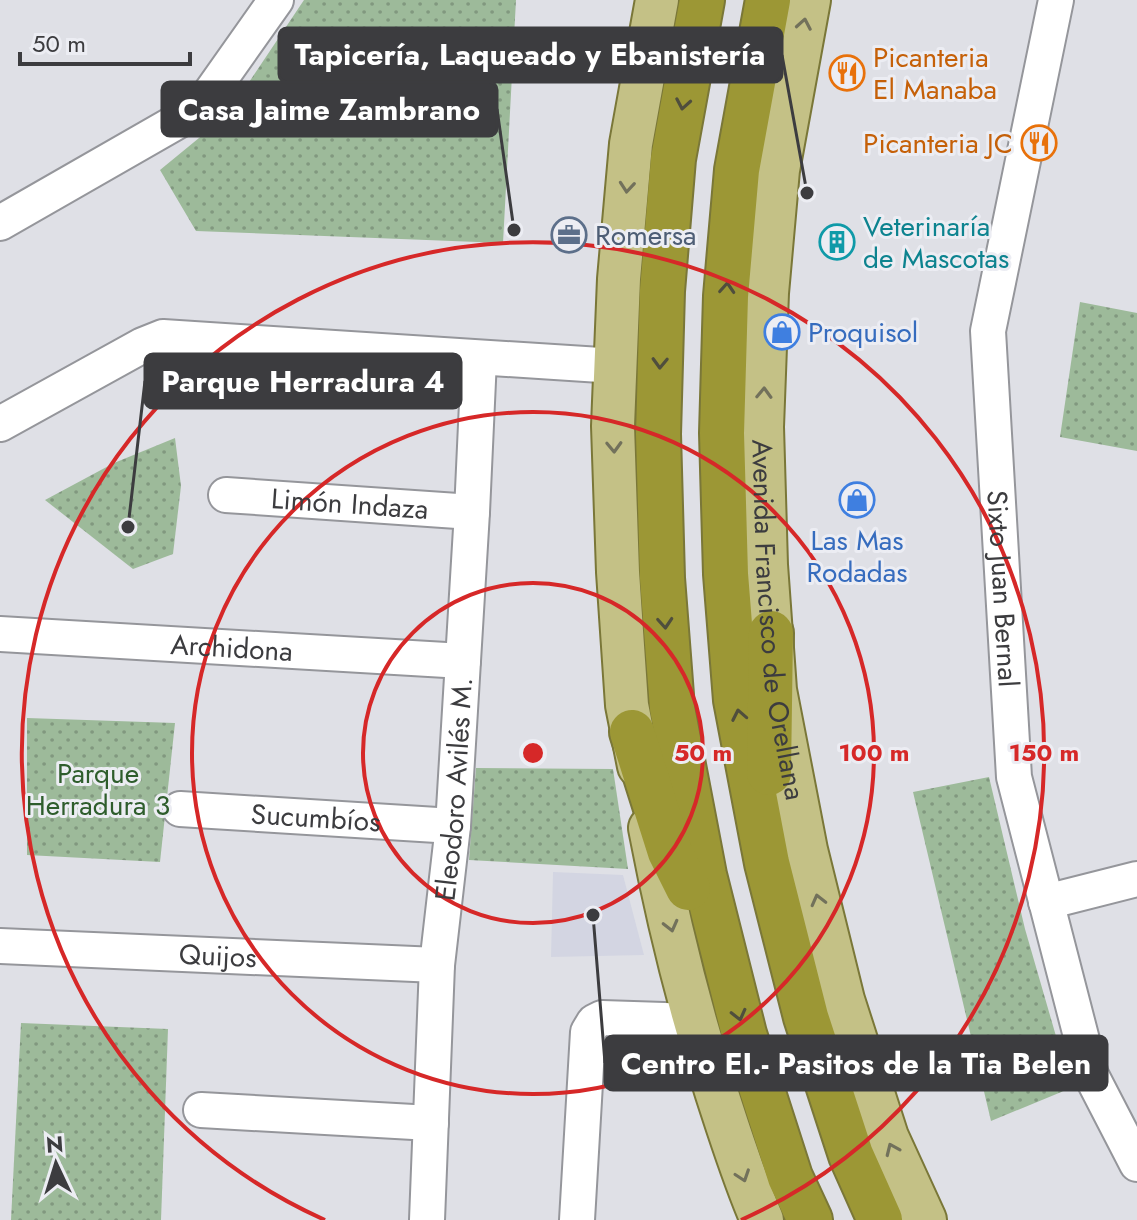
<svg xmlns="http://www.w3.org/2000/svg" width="1137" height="1220" font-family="Jost,sans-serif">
<defs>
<pattern id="grass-dots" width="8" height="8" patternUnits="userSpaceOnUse" patternTransform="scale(2)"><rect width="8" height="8" fill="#9dba9a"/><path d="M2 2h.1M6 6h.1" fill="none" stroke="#81987f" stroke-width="1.8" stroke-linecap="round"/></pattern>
</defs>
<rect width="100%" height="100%" fill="#dfe0e6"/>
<path fill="#d3d5e2" d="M 553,872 L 623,875 L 644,955 L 551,957 Z"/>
<g fill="url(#grass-dots)">
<path d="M 304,0 L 516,0 L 503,243 L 196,231 L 160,170 L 227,115 Z"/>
<path d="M 1080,302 L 1137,313 L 1137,451 L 1060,437 Z"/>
<path d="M 175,438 L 181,486 L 173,554 L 133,569 L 45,500 L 114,463 Z"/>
<path d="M 27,718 L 175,723 L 160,862 L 27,855 Z"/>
<path d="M 476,768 L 613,769 L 628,869 L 469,860 Z"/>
<path d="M 989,777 L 1025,929 L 1071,1088 L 991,1121 L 913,792 Z"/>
<path d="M 21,1023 L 168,1029 L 161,1220 L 11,1220 Z"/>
</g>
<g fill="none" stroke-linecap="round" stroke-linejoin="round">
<defs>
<g id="minor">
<path id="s1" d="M 1056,0 L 988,331 L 1014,777 L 1091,1075 L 1137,1164"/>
<path d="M 0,223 L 199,109 L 276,0"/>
<path d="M 0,424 L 143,345 L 163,337 L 616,366"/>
<path id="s2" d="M 226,495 L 472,512"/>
<path id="s3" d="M 0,634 L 463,661"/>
<path id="s4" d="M 180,809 L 453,826"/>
<path d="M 1046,902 L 1137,879"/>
<path id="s5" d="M 0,946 L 437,965"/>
<path d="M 201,1110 L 431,1123"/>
<path id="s6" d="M 427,1220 L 437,965 L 453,826 L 472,512 L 479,359"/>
<path d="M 577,1220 L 588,1032 L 594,1022 L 602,1018 L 695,1021"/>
</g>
<g id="major">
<path id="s7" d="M 809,0 L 778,170 L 767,293 L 762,427 L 766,565 L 775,690 L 806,850 L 843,1000 L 887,1137 L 925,1220"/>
<path d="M 639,766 L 627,705 L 618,572 L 613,426 L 619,279 L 631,144 L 657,0"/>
<path d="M 650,828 C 667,917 689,1007 717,1094 C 731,1137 744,1179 762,1220"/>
</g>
<g id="highway">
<path d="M 702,0 L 673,159 L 662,291 L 658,434 L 662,578 L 672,708 L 704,875 L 744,1034 L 790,1177 L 810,1220"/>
<path d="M 768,0 L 737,170 L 726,296 L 722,433 L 726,574 L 736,700 L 767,863 L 806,1017 L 851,1155 L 880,1220"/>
<path d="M 632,732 L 670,852 L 688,888"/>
<path d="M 769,773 L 771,633"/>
</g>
</defs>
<use href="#minor" stroke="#95969b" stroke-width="38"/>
<use href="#major" stroke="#7a7738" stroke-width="46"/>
<use href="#highway" stroke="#7a7738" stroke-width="48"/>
<use href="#minor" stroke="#fff" stroke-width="34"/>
<use href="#major" stroke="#c4c186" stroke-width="42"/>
<use href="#highway" stroke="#9c9735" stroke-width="44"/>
</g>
<defs><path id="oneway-chevron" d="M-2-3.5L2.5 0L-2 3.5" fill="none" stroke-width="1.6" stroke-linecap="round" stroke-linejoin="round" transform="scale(2)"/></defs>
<g stroke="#72715b">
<use href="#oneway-chevron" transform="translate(804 24) rotate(-80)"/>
<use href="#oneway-chevron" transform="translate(627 187) rotate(95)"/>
<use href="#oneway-chevron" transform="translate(764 393) rotate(-88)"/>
<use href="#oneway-chevron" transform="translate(614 447) rotate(88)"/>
<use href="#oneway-chevron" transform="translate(818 900) rotate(-104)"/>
<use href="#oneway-chevron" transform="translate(671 926) rotate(76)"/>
<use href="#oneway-chevron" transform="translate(892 1149) rotate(-114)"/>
<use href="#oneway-chevron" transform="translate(743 1176) rotate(71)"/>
</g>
<g stroke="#4f4e3d">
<use href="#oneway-chevron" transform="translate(683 104) rotate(100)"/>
<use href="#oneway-chevron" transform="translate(727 288) rotate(-86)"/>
<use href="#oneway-chevron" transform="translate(660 363) rotate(92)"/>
<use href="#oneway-chevron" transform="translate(665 623) rotate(86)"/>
<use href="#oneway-chevron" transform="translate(739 715) rotate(-101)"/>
<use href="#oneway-chevron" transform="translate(739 1015) rotate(76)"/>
</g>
<g fill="none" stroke="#d62828" stroke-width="4">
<circle cx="533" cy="753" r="170"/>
<circle cx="533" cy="753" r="341"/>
<path d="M325 1220A511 511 0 1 1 741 1220"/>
</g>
<defs>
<symbol id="restaurant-ring" viewBox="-11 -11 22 22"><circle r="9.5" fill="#ecedf3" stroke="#e8710a" stroke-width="1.5"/><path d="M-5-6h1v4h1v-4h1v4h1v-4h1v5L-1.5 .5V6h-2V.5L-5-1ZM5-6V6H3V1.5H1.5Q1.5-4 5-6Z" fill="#e8710a"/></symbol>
<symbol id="office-ring" viewBox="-11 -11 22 22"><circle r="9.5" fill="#ecedf3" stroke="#5c6f8a" stroke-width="1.5"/><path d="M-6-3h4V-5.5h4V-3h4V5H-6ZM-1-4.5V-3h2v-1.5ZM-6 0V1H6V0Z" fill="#5c6f8a"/></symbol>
<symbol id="building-ring" viewBox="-11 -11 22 22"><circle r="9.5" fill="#ecedf3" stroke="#0f9aa8" stroke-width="1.5"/><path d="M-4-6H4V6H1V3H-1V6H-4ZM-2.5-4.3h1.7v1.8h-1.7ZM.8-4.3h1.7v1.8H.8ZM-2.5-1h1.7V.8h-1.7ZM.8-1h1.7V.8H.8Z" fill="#0f9aa8"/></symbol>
<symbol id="shop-ring" viewBox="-11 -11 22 22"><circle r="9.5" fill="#ecedf3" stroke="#3f7fe0" stroke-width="1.5"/><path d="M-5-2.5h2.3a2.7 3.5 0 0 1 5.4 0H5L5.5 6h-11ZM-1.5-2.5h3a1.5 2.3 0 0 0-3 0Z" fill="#3f7fe0"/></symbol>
</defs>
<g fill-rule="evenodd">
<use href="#restaurant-ring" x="827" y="53" width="40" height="40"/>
<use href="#restaurant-ring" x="1019" y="123" width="40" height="40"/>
<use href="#office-ring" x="549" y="215" width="40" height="40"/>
<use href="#building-ring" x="817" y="222" width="40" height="40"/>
<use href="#shop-ring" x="762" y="312" width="40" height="40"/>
<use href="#shop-ring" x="837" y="480" width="40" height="40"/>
</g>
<g text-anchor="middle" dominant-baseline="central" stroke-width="6" stroke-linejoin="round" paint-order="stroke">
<g font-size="28" fill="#c56008" stroke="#ecedf3" text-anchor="start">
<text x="873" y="57">Picanteria<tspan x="873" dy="32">El Manaba</tspan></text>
<text x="1013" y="143" text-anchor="end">Picanteria JC</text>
</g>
<g font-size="28" fill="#0d838f" stroke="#ecedf3" text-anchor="start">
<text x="863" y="226">Veterinaría<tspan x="863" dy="32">de Mascotas</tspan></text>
</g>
<g font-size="28" fill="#4e5e75" stroke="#ecedf3" text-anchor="start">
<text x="595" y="235">Romersa</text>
</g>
<g font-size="28" fill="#366cbe" stroke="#ecedf3" text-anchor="start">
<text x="808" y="332">Proquisol</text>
<text x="857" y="540" text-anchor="middle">Las Mas<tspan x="857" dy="32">Rodadas</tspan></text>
</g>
<g font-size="28" fill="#3c3c3f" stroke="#ecedf3">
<text stroke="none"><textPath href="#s2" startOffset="124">Limón Indaza</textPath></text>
<text stroke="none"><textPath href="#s1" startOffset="596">Sixto Juan Bernal</textPath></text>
<text stroke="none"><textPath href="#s7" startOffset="624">Avenida Francisco de Orellana</textPath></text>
<text stroke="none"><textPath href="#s3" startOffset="232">Archidona</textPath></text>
<text stroke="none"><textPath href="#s6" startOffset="432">Eleodoro Avilés M.</textPath></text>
<text stroke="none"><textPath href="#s4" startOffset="136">Sucumbíos</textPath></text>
<text stroke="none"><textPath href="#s5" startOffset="218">Quijos</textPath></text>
</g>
<g font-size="28" fill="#2e5d2c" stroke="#ecedf3">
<text x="98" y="773">Parque<tspan x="98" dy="32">Herradura 3</tspan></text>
</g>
</g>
<circle cx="533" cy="753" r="12" fill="#d62828" stroke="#ecedf3" stroke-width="4"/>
<g font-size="24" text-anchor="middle" font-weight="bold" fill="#d62828" stroke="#ecedf3" stroke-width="6" stroke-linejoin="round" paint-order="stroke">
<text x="703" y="761">50 m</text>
<text x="874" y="761">100 m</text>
<text x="1044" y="761">150 m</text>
</g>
<path fill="none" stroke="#3c3c3f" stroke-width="3" d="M807 193L782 55M514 230L497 109M128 527L145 381M593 915L605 1063"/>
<g fill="#3c3c3f" stroke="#ecedf3" stroke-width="3">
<circle cx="807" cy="193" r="8"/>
<circle cx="514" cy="230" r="8"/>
<circle cx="128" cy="527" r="8"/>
<circle cx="593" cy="915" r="8"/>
</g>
<g fill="#3c3c3f" stroke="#3c3c3f" stroke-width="3">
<rect x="279" y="28" width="503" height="54" rx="8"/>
<rect x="162" y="82" width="335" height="54" rx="8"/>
<rect x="145" y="354" width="316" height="54" rx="8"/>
<rect x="605" y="1036" width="502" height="54" rx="8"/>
</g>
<g font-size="30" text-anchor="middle" font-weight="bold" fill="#fff">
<text x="530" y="65">Tapicería, Laqueado y Ebanistería</text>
<text x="329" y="120">Casa Jaime Zambrano</text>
<text x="303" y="392">Parque Herradura 4</text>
<text x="856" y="1074">Centro EI.- Pasitos de la Tia Belen</text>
</g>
<g transform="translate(56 1164) rotate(356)" stroke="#ecedf3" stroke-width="6" paint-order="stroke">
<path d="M0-6L14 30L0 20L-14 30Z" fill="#3c3c3f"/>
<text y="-12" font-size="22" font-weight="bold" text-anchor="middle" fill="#3c3c3f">N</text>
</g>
<path d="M20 52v12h170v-12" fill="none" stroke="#3c3c3f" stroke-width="4"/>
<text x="32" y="52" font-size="24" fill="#3c3c3f" stroke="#ecedf3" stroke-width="6" paint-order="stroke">50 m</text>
</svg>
